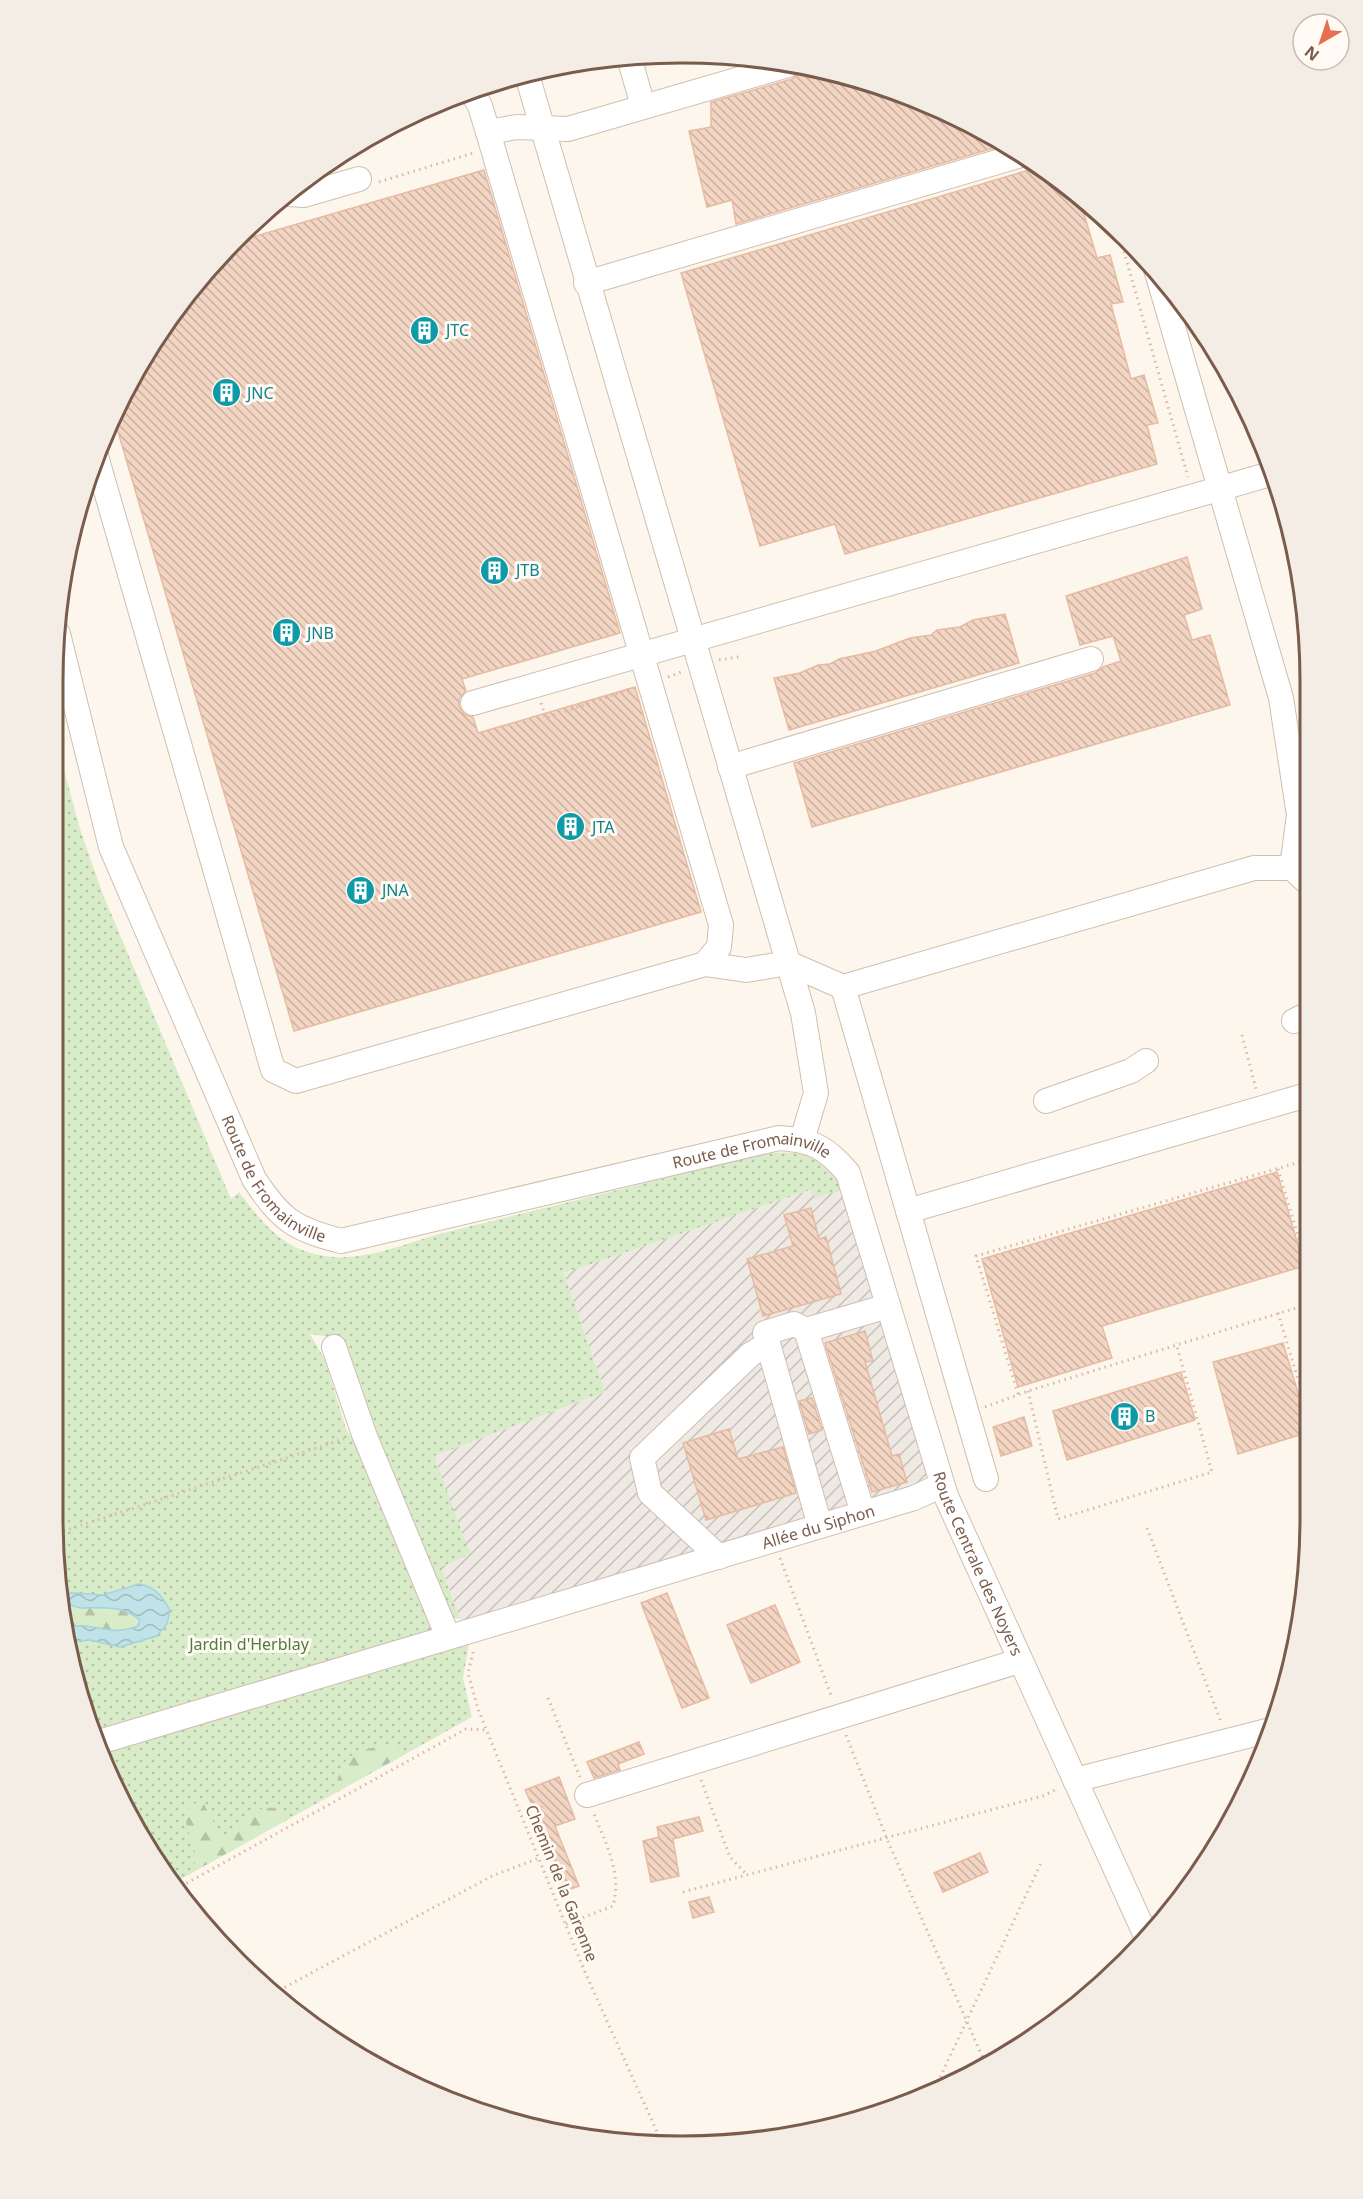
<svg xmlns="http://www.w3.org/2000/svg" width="1363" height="2199" font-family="'Noto Sans',sans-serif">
<defs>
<pattern id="industrial-furrows" width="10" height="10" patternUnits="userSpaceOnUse" patternTransform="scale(1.5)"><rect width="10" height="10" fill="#efe9e4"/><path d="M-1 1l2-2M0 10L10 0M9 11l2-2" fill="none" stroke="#c7c0bb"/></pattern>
<pattern id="grass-dots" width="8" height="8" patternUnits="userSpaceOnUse" patternTransform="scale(1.5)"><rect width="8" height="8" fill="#d8ecc9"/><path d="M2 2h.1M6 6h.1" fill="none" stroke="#b4c2a5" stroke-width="1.8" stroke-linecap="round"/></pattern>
<pattern id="forest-firs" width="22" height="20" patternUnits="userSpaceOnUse" patternTransform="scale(1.5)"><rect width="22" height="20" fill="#d8ecc9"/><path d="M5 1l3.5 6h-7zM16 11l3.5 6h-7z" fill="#b4c2a5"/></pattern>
<pattern id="water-waves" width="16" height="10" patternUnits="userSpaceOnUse" patternTransform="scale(1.5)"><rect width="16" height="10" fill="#bfe3e8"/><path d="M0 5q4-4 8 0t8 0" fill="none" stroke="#a0bbbe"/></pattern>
<pattern id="building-back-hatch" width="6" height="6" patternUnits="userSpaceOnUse" patternTransform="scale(1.5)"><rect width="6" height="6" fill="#f3d5c3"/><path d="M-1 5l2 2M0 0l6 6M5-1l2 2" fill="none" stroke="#cab0a1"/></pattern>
</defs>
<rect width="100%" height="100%" fill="#fdf6ec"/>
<path fill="url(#industrial-furrows)" d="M 810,1190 L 843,1190 L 931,1472 L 912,1490 L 472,1622 L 460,1619 L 441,1567 L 434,1456 L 605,1392 L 564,1273 Z"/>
<path fill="url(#grass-dots)" d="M 58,747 L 80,829 L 102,892 L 231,1199 L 239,1192 C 265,1226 284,1252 332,1257 C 372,1260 413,1240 451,1231 C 556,1205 661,1180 765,1153 C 808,1152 821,1151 843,1190 L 814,1198 L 810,1190 L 564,1273 L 605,1392 L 434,1456 L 470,1554 L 441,1567 L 460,1619 L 453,1618 L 331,1337 L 310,1334 L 325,1360 L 346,1429 L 365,1458 L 429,1611 L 470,1637 L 463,1678 L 472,1717 L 172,1884 L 118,1796 L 86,1719 L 58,1600 Z"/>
<g fill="url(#forest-firs)">
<path d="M 66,1602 C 92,1614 115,1600 140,1620 L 138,1626 C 119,1633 103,1633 85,1624 L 65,1630 L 59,1603 Z"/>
<path d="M 383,1745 L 398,1748 L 402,1756 L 336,1792 C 340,1756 349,1754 383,1745 Z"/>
<path d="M 202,1801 L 223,1839 C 248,1831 243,1805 276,1808 L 287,1820 L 193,1872 C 194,1866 196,1858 195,1852 C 192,1834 180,1824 190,1805 Z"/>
</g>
<path fill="url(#water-waves)" stroke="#a5d3da" stroke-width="1.5" d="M 139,1584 C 155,1587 162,1596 170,1610 L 167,1624 L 157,1636 L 120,1647 L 90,1640 L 68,1642 L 65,1630 C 89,1617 105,1639 138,1626 L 140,1620 C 122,1605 104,1608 81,1608 C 73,1607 67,1602 59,1603 L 58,1592 L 103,1595 Z"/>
<g fill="url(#building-back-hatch)" stroke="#e6bba3" stroke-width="1.5">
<path d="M 811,68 L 844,74 L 959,117 L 1004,145 L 736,224 L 732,200 L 707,207 L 689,131 L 711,127 L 711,102 L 792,79 L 800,72 Z"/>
<path d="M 1039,167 L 1064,182 L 1079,197 L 1097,258 L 1110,255 L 1123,302 L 1111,304 L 1131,379 L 1144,375 L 1158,423 L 1147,425 L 1157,464 L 845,554 L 835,524 L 760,546 L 681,273 Z"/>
<path d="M 484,170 L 620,633 L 462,679 L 466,691 L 459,699 L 459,706 L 464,714 L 473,717 L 478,733 L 635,687 L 701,912 L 294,1031 L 114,418 L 182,299 L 235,242 Z"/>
<path d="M 1187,557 L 1202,609 L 1184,615 L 1192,640 L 1210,635 L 1230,705 L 812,827 L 794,763 L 1095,673 L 1103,667 L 1121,661 L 1113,636 L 1080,645 L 1066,596 Z"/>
<path d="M 1005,614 L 1019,663 L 789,730 L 774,678 L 800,673 L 818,665 L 830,664 L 839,659 L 876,651 L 910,638 L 931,635 L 937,630 L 960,627 L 973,620 Z"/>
<path d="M 1277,1172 L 1304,1266 L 1102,1326 L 1112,1358 L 1018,1387 L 982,1259 Z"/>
<path d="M 811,1208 L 819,1239 L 826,1237 L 841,1294 L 763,1316 L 747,1259 L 793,1246 L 784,1215 Z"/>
<path d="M 865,1331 L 873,1361 L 865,1362 L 892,1456 L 899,1454 L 907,1482 L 872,1492 L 825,1343 Z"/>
<path d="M 1283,1343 L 1306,1419 L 1306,1433 L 1238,1454 L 1213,1362 Z"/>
<path d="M 1181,1372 L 1195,1420 L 1067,1460 L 1053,1411 Z"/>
<path d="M 812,1398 L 822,1430 L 809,1434 L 799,1401 Z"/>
<path d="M 1024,1417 L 1032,1446 L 1001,1456 L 993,1427 Z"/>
<path d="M 729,1429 L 738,1459 L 783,1447 L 796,1493 L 706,1520 L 683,1443 Z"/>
<path d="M 667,1593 L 709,1698 L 682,1708 L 641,1603 Z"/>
<path d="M 775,1605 L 800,1662 L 751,1683 L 727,1625 Z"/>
<path d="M 639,1742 L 644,1754 L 618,1764 L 620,1770 L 594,1778 L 587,1762 Z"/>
<path d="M 559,1777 L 575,1819 L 555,1826 L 579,1886 L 565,1891 L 536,1819 L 542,1807 L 531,1803 L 525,1790 Z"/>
<path d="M 699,1817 L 703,1831 L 673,1839 L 679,1876 L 651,1882 L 643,1841 L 659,1837 L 657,1827 Z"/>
<path d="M 980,1853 L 988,1872 L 943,1892 L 934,1873 Z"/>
<path d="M 709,1897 L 714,1912 L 693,1918 L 689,1902 Z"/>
</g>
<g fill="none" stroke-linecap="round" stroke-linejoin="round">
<defs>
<g id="minor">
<path d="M 629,57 L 643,106"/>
<path d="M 527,75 L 803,1013 L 816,1093 L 802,1140"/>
<path d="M 488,132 L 517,127 L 568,129 L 788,65"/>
<path d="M 288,194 L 304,195 L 359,179"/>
<path d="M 1156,269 L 1281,698 L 1299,815 L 1292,868"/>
<path d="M 586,283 L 1021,155"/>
<path d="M 96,456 L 273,1070 L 296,1081 L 705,964 L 719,947 L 721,925 L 488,132 L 480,106 L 471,90"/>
<path id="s1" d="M 58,634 L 111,847 L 254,1179 C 281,1220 294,1229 341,1241 L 779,1138 C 812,1140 826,1147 848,1173 L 946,1496 L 1147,1938"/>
<path d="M 473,703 L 1274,473"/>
<path d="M 730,767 L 1091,659"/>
<path d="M 705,964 L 746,970 L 788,963 L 843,987 L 1254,868 L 1292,868 L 1308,883"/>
<path d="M 843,987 L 986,1479"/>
<path d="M 1294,1021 L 1308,1014"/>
<path d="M 1046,1101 L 1131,1071 L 1146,1061"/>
<path d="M 908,1211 L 1307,1095"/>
<path d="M 806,1330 L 888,1306"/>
<path d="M 334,1347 L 364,1434 L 448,1637"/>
<path d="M 820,1526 L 765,1333 L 794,1324 L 806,1330 L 863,1513"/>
<path d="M 719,1557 L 650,1493 L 642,1458 L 751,1354 L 768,1344"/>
<path id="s2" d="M 96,1743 L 914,1498 L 942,1485"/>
<path d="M 1075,1780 L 1270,1730"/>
<path d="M 587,1795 L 1019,1661"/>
</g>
</defs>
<use href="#minor" stroke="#d1beb0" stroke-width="26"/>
<g stroke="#d9b8a5" stroke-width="3" stroke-dasharray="1.5 4.5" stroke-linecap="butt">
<path d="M 379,182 L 473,153"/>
<path d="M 1119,234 L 1188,477"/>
<path d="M 719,660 L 739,657"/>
<path d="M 668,677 L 681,672"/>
<path d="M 541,703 L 546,718 L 630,689"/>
<path d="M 1242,1035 L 1256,1089"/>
<path d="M 1278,1169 L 1307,1266"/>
<path d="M 1278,1313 L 1306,1406"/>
<path d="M 1028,1391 L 1058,1519 L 1212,1472 L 1176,1343"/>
<path d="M 1018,1394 L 976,1256 L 1307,1160"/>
<path d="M 985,1407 L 1028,1391 L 1306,1305"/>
<path d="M 1147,1528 L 1221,1722"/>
<path d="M 58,1533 L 344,1439"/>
<path d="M 780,1558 L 832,1698"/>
<path d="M 473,1652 L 468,1673 L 478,1709 L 584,1970 L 663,2145"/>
<path d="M 548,1698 L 580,1777"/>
<path d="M 846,1735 L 887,1839 L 985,2063"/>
<path d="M 701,1780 L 730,1857 L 747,1875"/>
<path d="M 176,1889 L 466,1729 L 487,1730"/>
<path d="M 683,1892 L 1043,1796 L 1057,1789"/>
<path d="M 566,1924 L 613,1906 C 622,1873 606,1844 594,1814"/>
<path d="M 274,1993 L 492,1876 L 539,1858"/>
<path d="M 935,2088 L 1042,1861"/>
</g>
<use href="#minor" stroke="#fff" stroke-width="24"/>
</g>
<defs>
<symbol id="building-disc" viewBox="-11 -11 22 22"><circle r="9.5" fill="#0f9aa8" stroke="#fffaf3"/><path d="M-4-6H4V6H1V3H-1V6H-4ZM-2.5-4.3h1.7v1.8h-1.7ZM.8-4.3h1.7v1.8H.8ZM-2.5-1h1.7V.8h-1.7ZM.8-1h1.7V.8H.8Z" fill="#fff"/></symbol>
</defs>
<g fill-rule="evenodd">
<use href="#building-disc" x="408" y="314" width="33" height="33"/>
<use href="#building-disc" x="210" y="376" width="33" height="33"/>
<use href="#building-disc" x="478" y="554" width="33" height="33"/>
<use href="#building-disc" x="270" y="616" width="33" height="33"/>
<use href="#building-disc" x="554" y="810" width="33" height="33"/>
<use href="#building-disc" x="344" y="874" width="33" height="33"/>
<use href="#building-disc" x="1108" y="1400" width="33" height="33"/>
</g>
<g text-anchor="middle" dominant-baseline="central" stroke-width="6" stroke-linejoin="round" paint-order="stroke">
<g font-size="16" fill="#0d838f" stroke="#fffaf3" text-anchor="start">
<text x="446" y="330">JTC</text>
<text x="247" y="393">JNC</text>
<text x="516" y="570">JTB</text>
<text x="307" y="633">JNB</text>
<text x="592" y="827">JTA</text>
<text x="382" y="890">JNA</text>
<text x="1145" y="1416">B</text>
</g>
<g font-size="16" fill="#7a5c4d" stroke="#fffaf3">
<text stroke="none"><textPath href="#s1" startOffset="1114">Route de Fromainville</textPath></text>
<text stroke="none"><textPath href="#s1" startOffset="594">Route de Fromainville</textPath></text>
<text stroke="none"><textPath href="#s2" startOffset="754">Allée du Siphon</textPath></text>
<text stroke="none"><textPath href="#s1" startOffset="1634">Route Centrale des Noyers</textPath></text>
<text transform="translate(562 1883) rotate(68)">Chemin de la Garenne</text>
</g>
<g font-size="16" fill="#537a41" stroke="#fffaf3">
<text x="249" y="1644">Jardin d'Herblay</text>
</g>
</g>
<path d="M0 0H1363V2199H0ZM681 63H682A618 618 0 0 1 1300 681V1518A618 618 0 0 1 682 2136H681A618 618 0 0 1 63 1518V681A618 618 0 0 1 681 63Z" fill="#f4ede6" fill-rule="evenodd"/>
<path fill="none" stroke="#7a5c4d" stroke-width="3" d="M681 63H682A618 618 0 0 1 1300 681V1518A618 618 0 0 1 682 2136H681A618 618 0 0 1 63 1518V681A618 618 0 0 1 681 63Z"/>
<g transform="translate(1321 42) rotate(219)"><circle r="28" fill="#fffaf3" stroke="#cabbb1" stroke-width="1.5"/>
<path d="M0-4.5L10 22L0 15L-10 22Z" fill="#e76f51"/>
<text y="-9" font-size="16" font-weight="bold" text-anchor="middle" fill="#7a5c4d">N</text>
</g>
</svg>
